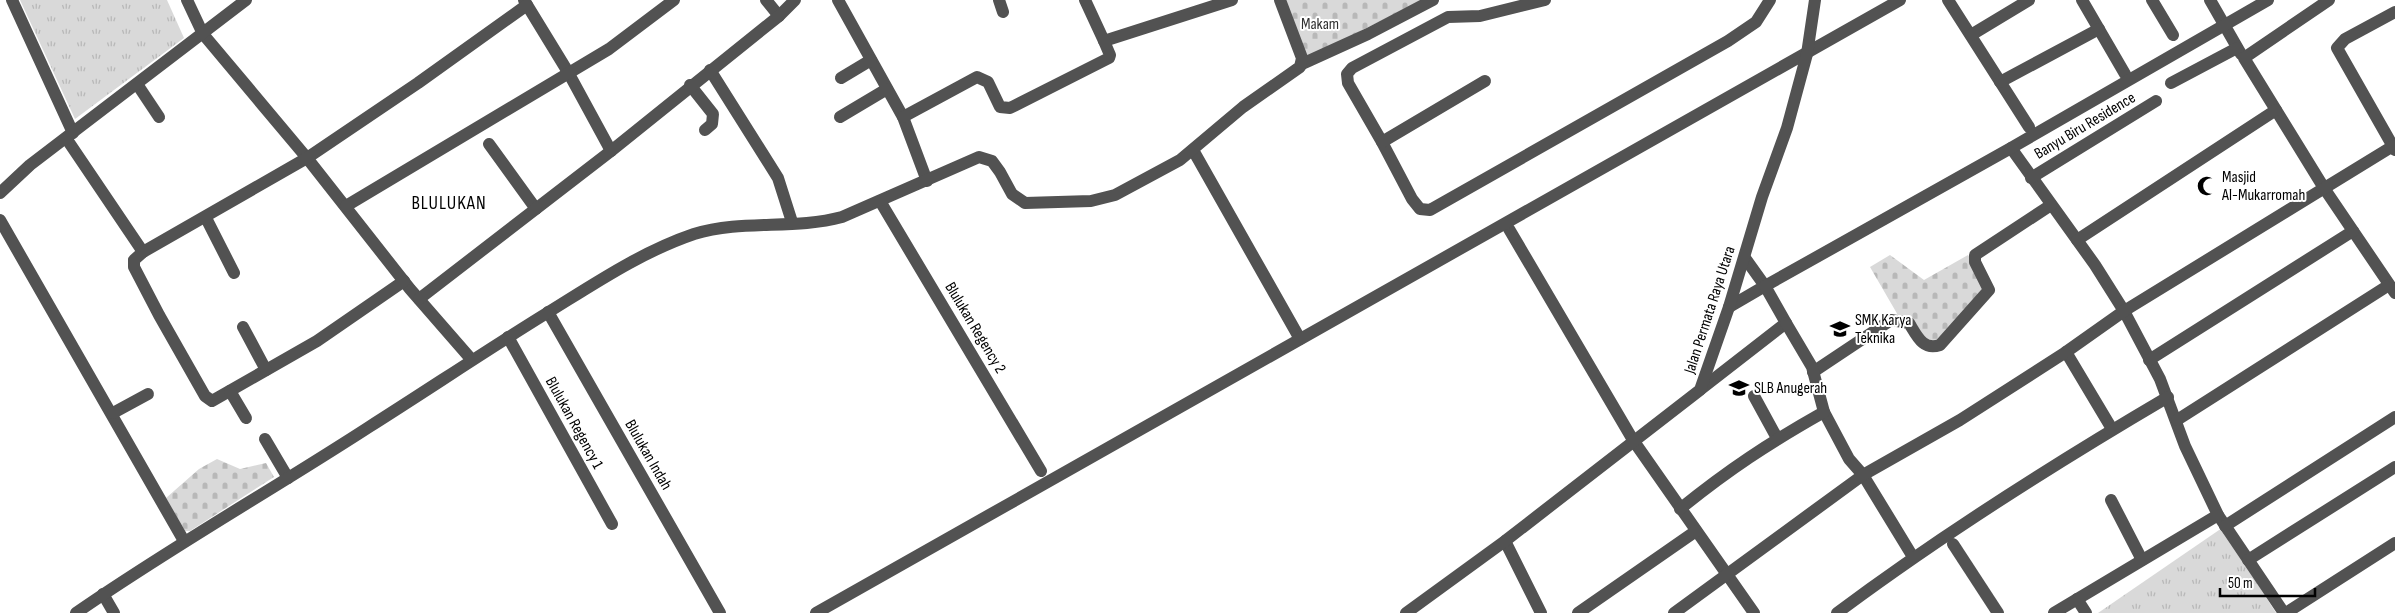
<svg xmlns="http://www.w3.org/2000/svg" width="2395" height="613" font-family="'Sofia Sans Condensed',sans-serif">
<defs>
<pattern id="grass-tufts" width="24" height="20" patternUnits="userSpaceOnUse" patternTransform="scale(1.25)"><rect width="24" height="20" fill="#d9d9d9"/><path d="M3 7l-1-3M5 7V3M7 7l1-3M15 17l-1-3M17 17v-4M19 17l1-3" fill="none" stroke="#b8b8b8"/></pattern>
<pattern id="cemetery-stones" width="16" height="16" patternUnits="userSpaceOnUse" patternTransform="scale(1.25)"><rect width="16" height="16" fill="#d9d9d9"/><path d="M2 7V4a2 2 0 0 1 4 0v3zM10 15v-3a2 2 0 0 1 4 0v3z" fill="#b8b8b8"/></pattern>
</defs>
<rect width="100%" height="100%" fill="#fff"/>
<g fill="url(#grass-tufts)">
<path d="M 20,0 L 167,0 L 184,38 L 75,119 Z"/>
<path d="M 2222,528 L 2276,613 L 2098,613 Z"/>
</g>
<g fill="url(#cemetery-stones)">
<path d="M 1285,0 L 1422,0 L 1307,58 Z"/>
<path d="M 1890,255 L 1924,280 L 1968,255 L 1987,286 L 1933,345 L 1899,317 L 1870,267 Z"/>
<path d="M 217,459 L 240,469 L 266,463 L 274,477 L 190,531 L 185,531 L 166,498 L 199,469 Z"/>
</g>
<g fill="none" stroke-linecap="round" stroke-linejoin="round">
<g stroke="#525252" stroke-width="12">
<path d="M 12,0 L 73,133"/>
<path d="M 187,0 L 203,34 L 307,158 L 410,289 L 471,359"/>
<path d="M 524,0 L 568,72 L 611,151"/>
<path d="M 766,0 L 779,16"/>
<path d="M 838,0 L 903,117 L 927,181"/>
<path d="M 999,0 L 1003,12"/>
<path d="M 1085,0 L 1104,41 L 1232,0"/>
<path d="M 1545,0 L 1480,16 L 1448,17 L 1352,68 L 1347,74 L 1348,83 L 1382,142 L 1412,199 L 1420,209 L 1430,210 L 1728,41 L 1756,22 L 1770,0"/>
<path d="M 1948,0 L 2029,127"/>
<path d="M 2082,0 L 2125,74"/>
<path d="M 2152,0 L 2173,35"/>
<path d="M 2210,0 L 2241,54"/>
<path d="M 2329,0 L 2244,58 L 2324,188 L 2395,293"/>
<path d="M 2395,12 L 2345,39 L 2337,48 L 2395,150"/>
<path d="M 1971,35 L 2029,0"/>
<path d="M 1302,64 L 1368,34 L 1433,0"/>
<path d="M 710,70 L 778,178 L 792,222"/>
<path d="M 841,78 L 871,60"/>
<path d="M 2000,82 L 2099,29"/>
<path d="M 2171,83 L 2237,48"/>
<path d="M 137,84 L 159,117"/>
<path d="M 690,85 L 713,114 L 712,124 L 705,130"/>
<path d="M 840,117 L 887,89"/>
<path d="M 903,117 L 977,77 L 988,82 L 1000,107 L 1010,108 L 1109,58 L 1110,55 L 1104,41"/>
<path d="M 66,138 L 143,252"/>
<path d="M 1382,142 L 1485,81"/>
<path d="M 489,144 L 536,209"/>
<path d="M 2011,148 L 2095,265 L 2124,311 L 2160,379 L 2185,446 L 2218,515 L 2284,613"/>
<path d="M 1193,150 L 1300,339"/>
<path d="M 2031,178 L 2156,101"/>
<path d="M 0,193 L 30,165 L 246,0"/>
<path d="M 880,201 L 1041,471"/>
<path d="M 346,206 L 609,49 L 674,0"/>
<path d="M 206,218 L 234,273"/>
<path d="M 0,220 L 184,541"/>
<path d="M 1509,229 L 1633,440 L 1754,613"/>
<path d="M 2077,240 L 2276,110"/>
<path d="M 404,281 L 317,341 L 212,401 L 205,396 L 159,315 L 134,267 L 134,260 L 143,252 L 307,158 L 418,83 L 527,5"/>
<path d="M 419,299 L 611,151 L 779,16 L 795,0"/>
<path d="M 1729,307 L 1765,286 L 1745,258"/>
<path d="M 548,312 L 720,613"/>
<path d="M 243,327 L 266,370"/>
<path d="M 508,337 L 612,524"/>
<path d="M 2066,352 L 2112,429"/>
<path d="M 2149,360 L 2353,231"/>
<path d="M 1813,372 L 1891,320 L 1909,323 C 1917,336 1923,351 1940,345 L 1989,290 L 1975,262 L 1975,255 L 2051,205"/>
<path d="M 1701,389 L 1786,323 L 1765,286 L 2011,148 L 2268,0"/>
<path d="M 230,391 L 246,418"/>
<path d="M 1754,396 L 1777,438"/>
<path d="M 1824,412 L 1849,459 L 1863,475 L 1913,557"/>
<path d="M 113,413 L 148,394"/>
<path d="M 2177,420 L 2389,285"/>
<path d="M 265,439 L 288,478"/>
<path d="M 2111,500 L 2142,560"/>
<path d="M 1680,509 C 1728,470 1769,443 1824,412 L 1812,367 L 1786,323"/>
<path d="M 2225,526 L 2395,417"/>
<path d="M 1505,541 L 1541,613"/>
<path d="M 1953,544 L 1998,613"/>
<path d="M 2248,560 L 2395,467"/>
<path d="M 103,594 L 114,613"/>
<path d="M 2077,599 L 2086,613"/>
<path d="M 76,613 C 171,547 272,490 369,427 C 429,389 487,350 547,313 C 594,284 641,252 694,234 C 742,219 794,230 842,217 L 979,157 L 992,161 L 1000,172 L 1012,194 L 1025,203 L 1091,201 L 1115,195 L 1180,160 L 1243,107 L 1300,67 L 1302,58 L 1280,0"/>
<path d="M 816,613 L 1900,0"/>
<path d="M 1406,613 L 1505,541 L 1700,390 L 1729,307 L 1762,197 L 1787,128 L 1807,54 L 1815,0"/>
<path d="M 1578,613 L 1696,531"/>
<path d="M 1674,613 L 1863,475 L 1960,420 L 2066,352 L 2124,311 L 2393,146"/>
<path d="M 1837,613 C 1943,534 2054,464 2168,397"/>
<path d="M 2054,613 L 2218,515"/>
<path d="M 2286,613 L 2395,543"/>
</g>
</g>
<defs>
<symbol id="mosque-bare" viewBox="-9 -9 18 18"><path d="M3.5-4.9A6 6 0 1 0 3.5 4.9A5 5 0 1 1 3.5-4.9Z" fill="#000" stroke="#fff" stroke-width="2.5" paint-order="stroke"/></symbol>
<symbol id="school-bare" viewBox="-9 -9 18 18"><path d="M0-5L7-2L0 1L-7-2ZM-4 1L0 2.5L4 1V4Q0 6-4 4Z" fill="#000" stroke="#fff" stroke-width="2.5" paint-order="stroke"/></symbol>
</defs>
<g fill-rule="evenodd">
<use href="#mosque-bare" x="2193" y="172" width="28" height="28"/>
<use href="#school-bare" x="1826" y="315" width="28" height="28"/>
<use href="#school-bare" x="1725" y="374" width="28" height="28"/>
</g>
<g text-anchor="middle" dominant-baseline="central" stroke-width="4" stroke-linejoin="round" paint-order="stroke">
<g font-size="16" fill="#303030" stroke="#fff">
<text x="1320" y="24">Makam</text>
</g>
<g font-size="16" fill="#000" stroke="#fff">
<text transform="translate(2085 126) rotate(-31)">Banyu Biru Residence</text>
<text transform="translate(1710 310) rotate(-72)">Jalan Permata Raya Utara</text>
<text transform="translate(975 328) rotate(59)">Blulukan Regency 2</text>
<text transform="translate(574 423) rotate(61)">Blulukan Regency 1</text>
<text transform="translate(648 455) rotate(60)">Blulukan Indah</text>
</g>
<g font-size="16" fill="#000" stroke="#fff" text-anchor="start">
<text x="2222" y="177">Masjid<tspan x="2222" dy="18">Al-Mukarromah</tspan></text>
<text x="1855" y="320">SMK Karya<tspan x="1855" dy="18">Teknika</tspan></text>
<text x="1754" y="388">SLB Anugerah</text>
</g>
<g font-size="19" letter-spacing="1" fill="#000" stroke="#fff">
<text x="449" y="203">BLULUKAN</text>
</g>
</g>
<path d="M2220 588v8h95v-8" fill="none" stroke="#000000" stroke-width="2.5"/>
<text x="2228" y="588" font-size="15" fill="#000000" stroke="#ffffff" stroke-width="4" paint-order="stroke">50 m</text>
</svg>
